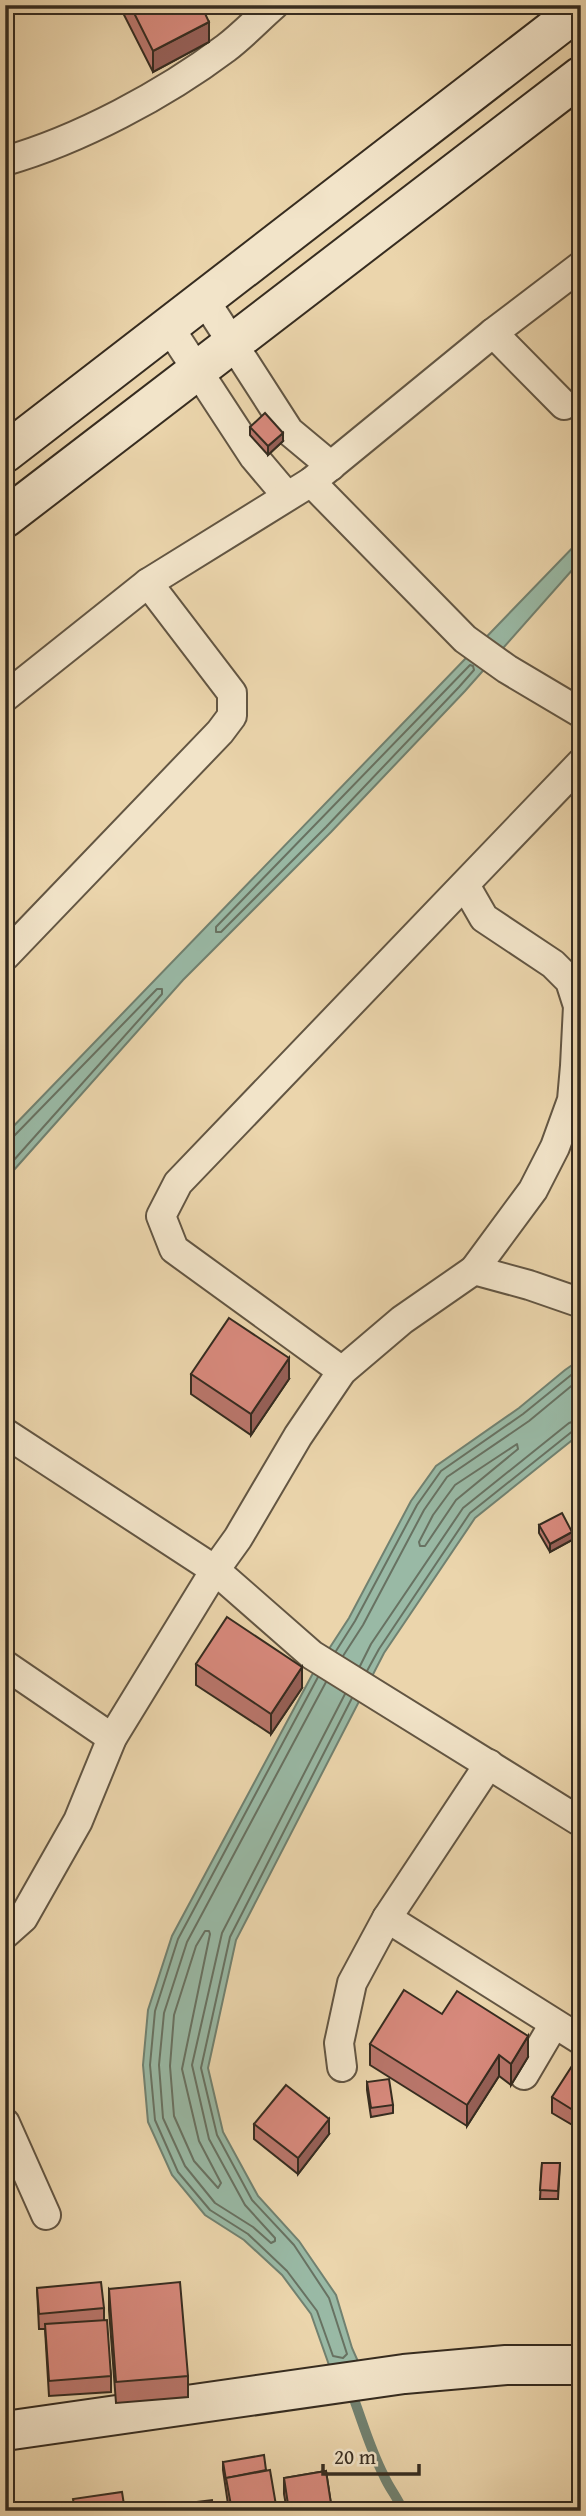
<svg xmlns="http://www.w3.org/2000/svg" width="586" height="2516" font-family="'Gentium Book Plus',serif">
<rect width="100%" height="100%" fill="#ebd5ac"/>
<filter id="stains"><feTurbulence type="fractalNoise" baseFrequency=".00286" numOctaves="4"/><feColorMatrix values="0 0 0 0 .2 0 0 0 0 .09 0 0 0 0 .02 0 0 0 .5 -.17"/></filter>
<radialGradient id="worn" r=".72"><stop offset=".6" stop-color="#630" stop-opacity="0"/><stop offset="1" stop-color="#630" stop-opacity=".3"/></radialGradient>
<g fill="#99b9a5" stroke="#718170" stroke-width="2">
<path d="M 581,539 L 581,560 L 465,691 L 331,832 L 183,980 L 5,1180 L 5,1135 Z"/>
<path d="M 581,1359 L 581,1433 L 475,1518 L 384,1653 L 236,1940 L 208,2068 L 223,2132 L 258,2196 L 299,2241 L 336,2295 L 352,2348 L 360,2366 L 329,2365 L 311,2314 L 282,2275 L 244,2240 L 205,2215 L 172,2175 L 148,2122 L 143,2065 L 148,2010 L 172,1936 L 312,1675 L 349,1618 L 411,1501 L 436,1466 L 519,1408 L 565,1370 Z"/>
</g>
<g fill="none" stroke-linecap="round" stroke-linejoin="round">
<g stroke="#687262" stroke-width="2">
<path d="M 470,665 L 473,666 L 474,670 L 459,687 L 326,827 L 221,932 L 216,932 L 216,927 Z"/>
<path d="M 5,1139 L 13,1137 L 157,989 L 162,989 L 162,994 L 5,1170"/>
<path d="M 517,1444 L 518,1449 L 456,1500 L 425,1546 L 420,1546 L 419,1542 L 433,1515 L 455,1485 Z"/>
<path d="M 336,1651 L 355,1621 L 417,1505 L 441,1471 L 523,1414 L 581,1367"/>
<path d="M 343,1656 L 363,1625 L 424,1510 L 447,1477 L 529,1421 L 581,1378"/>
<path d="M 360,1666 L 371,1644 L 463,1508 L 569,1423 L 581,1419"/>
<path d="M 367,1671 L 379,1649 L 470,1513 L 574,1430 L 581,1428"/>
<path d="M 318,1677 L 178,1939 L 155,2011 L 150,2065 L 155,2120 L 178,2172 L 210,2210 L 248,2234 L 287,2271 L 317,2311 L 333,2356 L 343,2358 L 347,2354 L 329,2298 L 294,2245 L 252,2200 L 217,2135 L 201,2068 L 230,1937 L 352,1698"/>
<path d="M 326,1682 L 187,1942 L 164,2013 L 159,2065 L 163,2118 L 185,2166 L 215,2203 L 253,2227 L 271,2243 L 275,2241 L 275,2238 L 245,2205 L 209,2139 L 192,2065 L 222,1933 L 345,1694"/>
<path d="M 205,1931 L 209,1931 L 210,1934 L 182,2069 L 199,2141 L 221,2183 L 218,2188 L 194,2161 L 174,2116 L 170,2066 L 174,2015 L 196,1946 Z"/>
</g>
<path stroke="#718170" stroke-width="10" d="M 351,2391 C 362,2420 370,2449 384,2476 C 389,2488 398,2498 403,2511"/>
<defs>
<g id="street">
<path d="M 5,161 C 79,140 165,94 226,48 C 243,35 258,19 274,5"/>
<path d="M 204,299 L 289,431 L 331,466"/>
<path d="M 169,327 L 254,457 L 287,496"/>
<path d="M 493,333 L 564,405"/>
<path d="M 311,482 L 465,639 L 507,669 L 581,713"/>
<path d="M 5,697 L 148,583 L 311,482 L 493,333 L 581,266"/>
<path d="M 5,956 L 220,732 L 232,716 L 232,693 L 148,583"/>
<path d="M 474,1270 L 529,1285 L 581,1303"/>
<path d="M 342,1371 L 174,1249 L 161,1216 L 178,1183 L 581,763"/>
<path d="M 5,1433 L 215,1570 L 312,1655 L 581,1822"/>
<path d="M 5,1665 L 112,1738"/>
<path d="M 387,1918 L 581,2040"/>
<path d="M 5,1934 L 23,1918 L 78,1821 L 112,1738 L 215,1570 L 238,1538 L 298,1436 L 342,1371 L 402,1320 L 474,1270 L 533,1190 L 555,1147 L 572,1100 L 575,1066 L 578,1006 L 570,981 L 553,964 L 484,918 L 465,885"/>
<path d="M 342,2067 L 339,2043 L 352,1983 L 387,1918 L 489,1764"/>
<path d="M 524,2075 L 554,2024"/>
<path d="M 5,2123 L 46,2215"/>
</g>
<g id="secondary">
<path d="M 5,453 L 581,8"/>
<path d="M 5,518 L 581,76"/>
<path d="M 5,2431 L 404,2374 L 506,2365 L 581,2365"/>
</g>
</defs>
<use href="#street" stroke="#635643" stroke-width="32"/>
<use href="#secondary" stroke="#362c20" stroke-width="42"/>
<use href="#street" stroke="#f2e4c9" stroke-width="28"/>
<use href="#secondary" stroke="#f2e4c9" stroke-width="38"/>
</g>
<g fill="#b9766b" stroke="#362c20" stroke-width="2">
<path d="M 119,5 L 201,5 L 209,42 L 153,72 Z"/>
<path d="M 250,427 L 283,441 L 268,455 L 250,435 Z"/>
<path d="M 191,1374 L 289,1379 L 251,1435 L 191,1394 Z"/>
<path d="M 539,1525 L 572,1540 L 550,1552 L 539,1533 Z"/>
<path d="M 196,1664 L 302,1688 L 271,1734 L 196,1685 Z"/>
<path d="M 442,2014 L 528,2057 L 511,2085 L 499,2076 L 467,2126 L 370,2065 L 370,2044 Z"/>
<path d="M 581,2072 L 581,2130 L 552,2113 L 552,2097 Z"/>
<path d="M 367,2082 L 393,2105 L 393,2113 L 371,2117 L 367,2090 Z"/>
<path d="M 254,2124 L 329,2134 L 298,2174 L 254,2139 Z"/>
<path d="M 542,2163 L 560,2163 L 558,2199 L 540,2199 Z"/>
<path d="M 37,2288 L 104,2308 L 104,2320 L 111,2376 L 111,2392 L 49,2396 L 45,2329 L 39,2329 Z"/>
<path d="M 109,2289 L 188,2376 L 188,2397 L 116,2403 L 109,2310 Z"/>
<path d="M 223,2462 L 266,2470 L 277,2511 L 229,2511 L 223,2470 Z"/>
<path d="M 326,2471 L 332,2511 L 287,2511 L 284,2494 L 284,2478 Z"/>
</g>
<g fill="#966057" stroke="#362c20" stroke-width="2">
<path d="M 209,22 L 209,42 L 153,72 L 153,51 Z"/>
<path d="M 283,433 L 283,441 L 268,455 L 268,446 Z"/>
<path d="M 289,1358 L 289,1379 L 251,1435 L 251,1414 Z"/>
<path d="M 572,1532 L 572,1540 L 550,1552 L 550,1544 Z"/>
<path d="M 302,1667 L 302,1688 L 271,1734 L 271,1714 Z"/>
<path d="M 528,2036 L 528,2057 L 511,2085 L 511,2064 Z"/>
<path d="M 499,2055 L 499,2076 L 467,2126 L 467,2105 Z"/>
<path d="M 329,2119 L 329,2134 L 298,2174 L 298,2158 Z"/>
</g>
<g fill="#d7897c" stroke="#362c20" stroke-width="2">
<path d="M 130,5 L 201,5 L 209,22 L 153,51 Z"/>
<path d="M 265,413 L 283,433 L 268,446 L 250,427 Z"/>
<path d="M 229,1318 L 289,1358 L 251,1414 L 191,1374 Z"/>
<path d="M 562,1513 L 572,1532 L 550,1544 L 539,1525 Z"/>
<path d="M 227,1617 L 302,1667 L 271,1714 L 196,1664 Z"/>
<path d="M 404,1990 L 442,2014 L 457,1991 L 528,2036 L 511,2064 L 499,2055 L 467,2105 L 370,2044 Z"/>
<path d="M 572,2066 L 581,2072 L 581,2115 L 552,2097 Z"/>
<path d="M 389,2079 L 393,2105 L 371,2108 L 367,2082 Z"/>
<path d="M 286,2085 L 329,2119 L 298,2158 L 254,2124 Z"/>
<path d="M 542,2163 L 560,2163 L 558,2191 L 540,2190 Z"/>
<path d="M 101,2282 L 104,2308 L 39,2314 L 37,2288 Z"/>
<path d="M 180,2282 L 188,2376 L 116,2382 L 109,2289 Z"/>
<path d="M 107,2320 L 111,2376 L 49,2381 L 45,2324 Z"/>
<path d="M 578,2438 L 581,2438 L 581,2510 L 577,2510 Z"/>
<path d="M 264,2455 L 266,2470 L 226,2478 L 226,2480 L 223,2462 Z"/>
<path d="M 270,2470 L 277,2511 L 232,2511 L 226,2478 Z"/>
<path d="M 326,2471 L 332,2510 L 289,2511 L 284,2478 Z"/>
<path d="M 122,2492 L 125,2511 L 75,2511 L 73,2499 Z"/>
<path d="M 212,2500 L 213,2511 L 180,2511 L 179,2504 Z"/>
</g>
<rect width="586" height="2516" fill="none" stroke="#ebd5ac" stroke-width="28"/>
<rect x="7" y="7" width="572" height="2502" fill="none" stroke="#362c20" stroke-width="3.5"/>
<rect x="14" y="14" width="558" height="2488" fill="none" stroke="#362c20" stroke-width="2"/>
<path d="M323 2464v10h96v-10" fill="none" stroke="#362c20" stroke-width="3.5"/>
<text x="334" y="2464" font-size="21" fill="#362c20" stroke="#f2e4c9" stroke-width="5" paint-order="stroke">20 m</text>
<rect width="100%" height="100%" filter="url(#stains)"/>
<rect width="100%" height="100%" fill="url(#worn)"/>
</svg>
